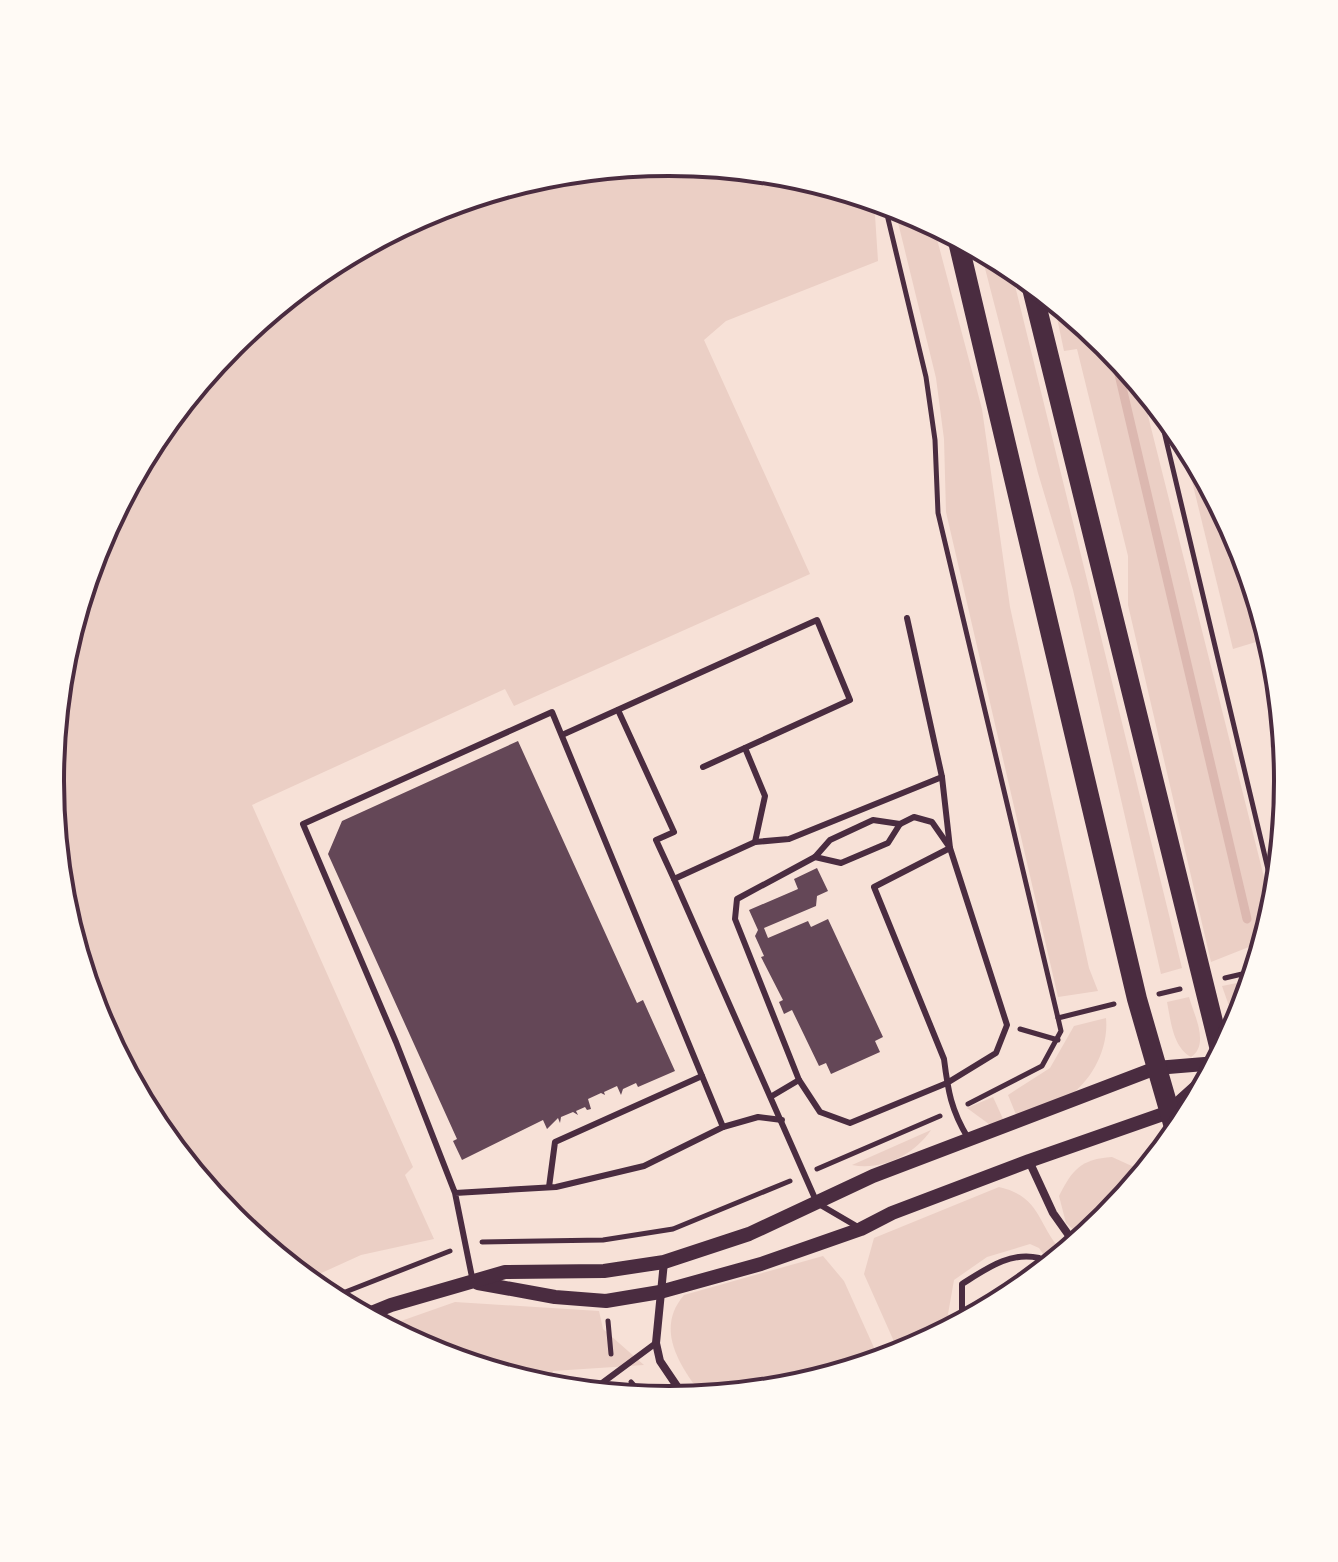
<svg xmlns="http://www.w3.org/2000/svg" width="1338" height="1562" font-family="'PT Sans',sans-serif">
<rect width="100%" height="100%" fill="#f7e1d7"/>
<g fill="#ebcfc5">
<path d="M 669,162 L 790,174 L 874,200 L 878,261 L 726,321 L 704,340 L 810,574 L 514,706 L 505,689 L 252,805 L 413,1167 L 405,1175 L 434,1239 L 361,1255 L 306,1280 L 231,1218 L 154,1125 L 97,1017 L 62,901 L 50,781 L 62,660 L 97,544 L 155,437 L 232,343 L 325,266 L 433,209 L 549,174 Z"/>
<path d="M 894,206 L 933,224 L 982,409 L 1010,607 L 1089,968 L 1098,991 L 1058,997 L 946,512 L 944,439 L 936,378 Z"/>
<path d="M 980,249 L 1010,265 L 1182,968 L 1161,974 L 1073,590 L 1038,473 Z"/>
<path d="M 1053,299 L 1107,344 L 1140,384 L 1273,913 L 1264,941 L 1211,962 L 1128,605 L 1128,556 L 1077,349 L 1064,351 Z"/>
<path d="M 1180,432 L 1241,545 L 1269,638 L 1233,649 Z"/>
<path d="M 1252,980 L 1236,1026 L 1222,986 Z"/>
<path d="M 1189,997 C 1194,1015 1210,1044 1191,1057 C 1173,1047 1171,1022 1167,1002 Z"/>
<path d="M 1106,1018 C 1109,1048 1092,1082 1065,1099 C 1052,1107 1032,1111 1017,1117 L 1008,1095 L 1050,1068 L 1074,1026 Z"/>
<path d="M 993,1097 L 1004,1121 L 993,1127 L 967,1108 Z"/>
<path d="M 931,1130 C 914,1155 881,1171 852,1165 Z"/>
<path d="M 1112,1157 L 1145,1172 L 1106,1219 L 1083,1238 L 1066,1223 L 1059,1196 C 1072,1170 1081,1159 1112,1157 Z"/>
<path d="M 999,1187 C 1043,1197 1037,1227 1064,1253 L 1051,1265 L 1039,1248 L 1030,1244 L 987,1257 L 954,1280 L 948,1314 L 953,1328 L 900,1355 L 864,1274 L 874,1238 Z"/>
<path d="M 823,1256 L 844,1281 L 880,1361 L 789,1388 L 703,1397 C 681,1367 654,1330 684,1295 Z"/>
<path d="M 455,1302 L 599,1311 L 603,1329 L 644,1365 L 553,1371 L 547,1388 L 432,1353 L 384,1327 Z"/>
</g>
<g fill="none" stroke-linecap="round" stroke-linejoin="round">
<path stroke="#dcb8b0" stroke-width="9" d="M 1114,353 L 1247,919"/>
</g>
<g fill="#644757">
<path d="M 1279,693 L 1283,733 L 1281,734 L 1272,695 Z"/>
<path d="M 518,741 L 637,1003 L 643,1000 L 675,1071 L 638,1087 L 636,1083 L 623,1089 L 621,1095 L 617,1086 L 604,1092 L 605,1095 L 601,1093 L 588,1099 L 591,1109 L 587,1110 L 585,1107 L 576,1111 L 578,1115 L 573,1112 L 561,1117 L 560,1123 L 558,1118 L 547,1129 L 543,1120 L 462,1160 L 453,1141 L 457,1139 L 328,854 L 342,821 Z"/>
<path d="M 817,868 L 828,891 L 817,896 L 816,906 L 764,928 L 768,938 L 808,921 L 811,927 L 828,919 L 883,1037 L 875,1041 L 880,1052 L 831,1074 L 826,1063 L 819,1066 L 792,1010 L 784,1014 L 779,1002 L 783,1000 L 761,957 L 764,956 L 755,936 L 758,930 L 749,910 L 798,889 L 794,879 Z"/>
</g>
<g fill="none" stroke-linecap="round" stroke-linejoin="round">
<g stroke="#4a2c40" stroke-width="5">
<path d="M 884,202 L 926,377 L 935,440 L 938,513 L 1058,1018"/>
<path d="M 1158,406 L 1276,903"/>
<path d="M 1225,978 L 1255,971"/>
<path d="M 1159,994 L 1180,989"/>
<path d="M 1020,1029 L 1058,1040"/>
<path d="M 968,1104 L 1042,1066 L 1061,1031 L 1058,1018 L 1114,1004"/>
<path d="M 817,1169 L 940,1116"/>
<path d="M 482,1242 L 603,1240 L 673,1229 L 790,1181"/>
<path d="M 330,1298 L 450,1251"/>
<path d="M 608,1321 L 611,1354"/>
<path d="M 631,1382 L 638,1390 L 657,1390"/>
</g>
<g stroke="#4a2c40" stroke-width="6">
<path d="M 907,618 L 942,777"/>
<path d="M 618,710 L 674,832 L 656,840 L 674,879"/>
<path d="M 562,735 L 817,620 L 850,700 L 703,767"/>
<path d="M 745,748 L 765,796 L 755,842"/>
<path d="M 900,824 L 873,820 L 830,840 L 815,857 L 737,899 L 735,919 L 799,1080 L 820,1112 L 850,1123 L 947,1083 L 996,1053 L 1007,1025 L 950,848 L 874,887 L 944,1059 C 948,1091 951,1110 968,1138"/>
<path d="M 815,857 L 841,863 L 888,843 L 900,824 L 914,817 L 932,822 L 948,845"/>
<path d="M 772,1096 L 799,1080"/>
<path d="M 723,1127 L 758,1117 L 782,1120"/>
<path d="M 549,1187 L 555,1142 L 702,1076"/>
<path d="M 455,1193 L 556,1187 L 644,1166 L 723,1127 L 552,712 L 303,824 L 396,1042 L 455,1193 L 473,1282"/>
<path d="M 858,1227 L 817,1203 L 674,879 L 755,842 L 789,839 L 942,777 L 950,848"/>
<path d="M 968,1320 L 962,1311 L 962,1284 C 986,1269 1010,1251 1039,1258 L 1046,1269"/>
<path d="M 590,1392 L 656,1343"/>
</g>
<g stroke="#4a2c40" stroke-width="8">
<path d="M 1029,1161 L 1053,1213 L 1075,1244"/>
<path d="M 664,1262 L 656,1343 L 660,1361 L 685,1398"/>
</g>
<g stroke="#4a2c40" stroke-width="14">
<path d="M 478,1283 L 555,1297 L 606,1301 L 660,1292 L 761,1264 L 861,1229 L 892,1213 L 1029,1161 L 1169,1112 L 1210,1075"/>
<path d="M 364,1316 L 391,1305 L 505,1272 L 604,1271 L 664,1262 L 749,1234 L 873,1176 L 1156,1068 L 1217,1063"/>
</g>
<g stroke="#4a2c40" stroke-width="20">
<path d="M 957,237 L 1137,999 L 1176,1134"/>
<path d="M 1030,280 L 1221,1054"/>
</g>
</g>
<path d="M0 0H1338V1562H0ZM64 781a605 605 0 1 1 1210 0a605 605 0 1 1-1210 0Z" fill="#fffaf5" fill-rule="evenodd"/>
<path fill="none" stroke="#4a2c40" stroke-width="4" d="M64 781a605 605 0 1 1 1210 0a605 605 0 1 1-1210 0Z"/>
</svg>
